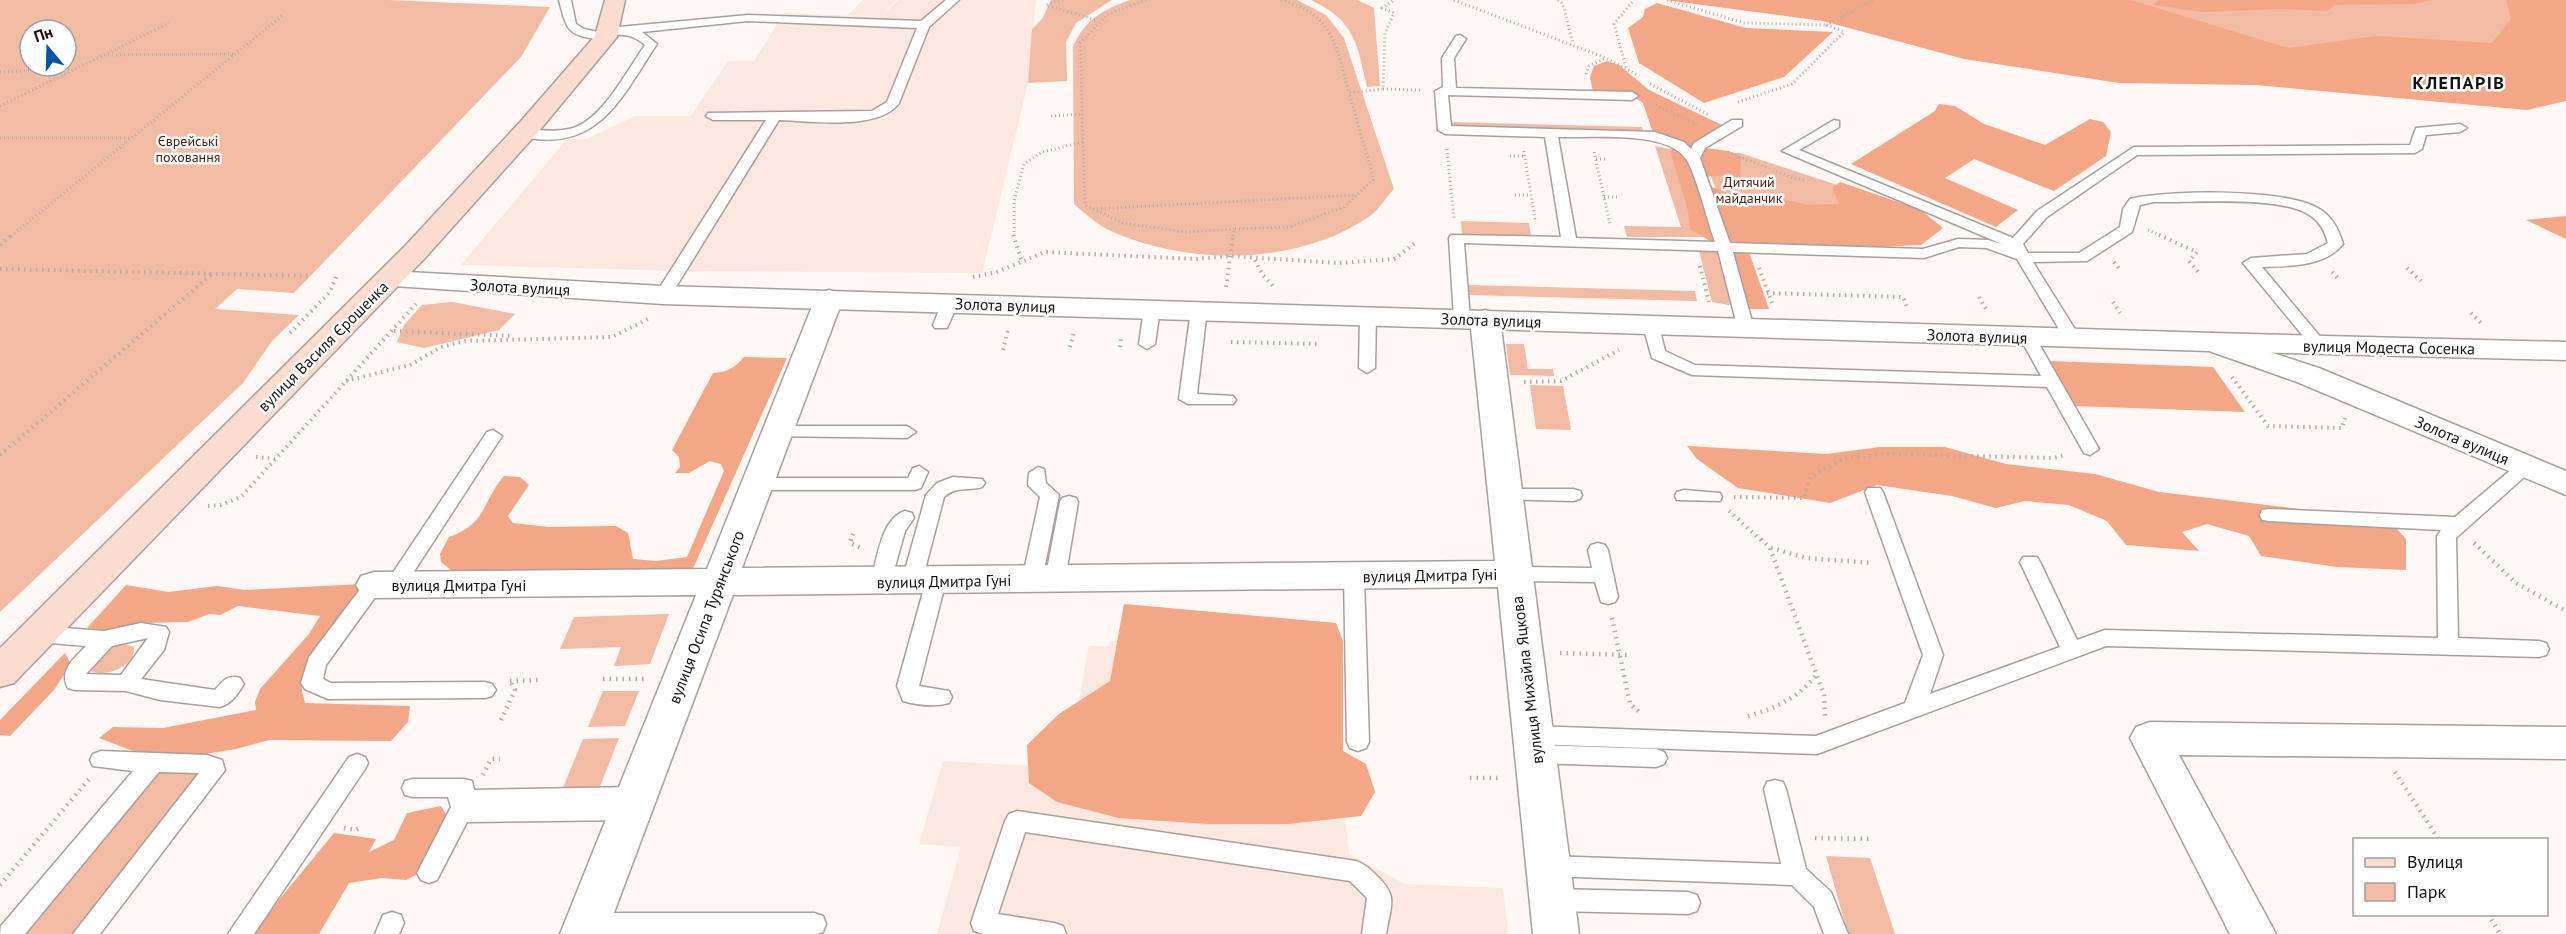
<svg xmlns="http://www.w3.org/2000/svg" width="2566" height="934" font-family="'PT Sans',sans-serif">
<rect width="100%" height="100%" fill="#fff8f5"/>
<g fill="#fbe8e0">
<path d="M 863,0 L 895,0 L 883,14 L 899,0 L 1036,0 L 1028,83 L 982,273 L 678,271 L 461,265 L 567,139 L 587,139 L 635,116 L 691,116 L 728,61 L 754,61 L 784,13 L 879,17 L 848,15 Z"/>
<path d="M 1110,641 L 1326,642 L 1349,854 L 1405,884 L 1503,888 L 1508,934 L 937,934 L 961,847 L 919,844 L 943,761 L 1067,768 L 1089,646 L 1109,646 Z"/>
</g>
<g fill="#f1bba4" fill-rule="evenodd">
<path d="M 0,0 L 388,0 L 550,7 L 521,57 L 294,293 L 237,289 L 215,309 L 299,315 L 272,341 L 243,383 L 0,612 ZM 30,30 L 66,30 L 66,66 L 30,66 Z"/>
<path d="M 1051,0 L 1112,0 L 1076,23 L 1066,42 L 1067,81 L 1028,83 L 1032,29 L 1042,19 Z"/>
<path d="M 1130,0 L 1297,0 L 1326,15 L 1344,38 L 1394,189 C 1386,197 1379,210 1370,216 C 1298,266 1188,266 1111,231 C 1097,225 1085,213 1074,204 L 1073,46 C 1086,19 1102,10 1130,0 Z"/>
<path d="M 1311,0 L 1357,0 L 1374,8 L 1380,86 L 1367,87 C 1357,43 1355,21 1311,0 Z"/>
<path d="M 2055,0 L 2566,0 L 2566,56 L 2279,64 Z"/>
<path d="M 1451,122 L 1642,127 L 1644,134 L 1452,129 Z"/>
<path d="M 1655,146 L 1674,150 L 1709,237 L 1627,237 L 1624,226 L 1681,227 Z"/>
<path d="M 1702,153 L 1740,153 L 1871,196 L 1893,226 L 1728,221 Z"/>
<path d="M 1461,221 L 1529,223 L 1531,237 L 1462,235 Z"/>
<path d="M 1699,251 L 1718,251 L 1735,306 L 1712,302 Z"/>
<path d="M 1468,285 L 1695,291 L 1697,301 L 1469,295 Z"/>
<path d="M 452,302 L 515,314 L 499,330 L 424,348 L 397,342 L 404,325 L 422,305 Z"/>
<path d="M 1506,344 L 1524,344 L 1528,369 L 1553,369 L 1554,376 L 1510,375 Z"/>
<path d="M 1530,385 L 1563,386 L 1571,430 L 1536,429 Z"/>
<path d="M 669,614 L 650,664 L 614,666 L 621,647 L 560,649 L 574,617 Z"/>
<path d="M 125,644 L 134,647 C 136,666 106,678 91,671 L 89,668 L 111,646 Z"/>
<path d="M 603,691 L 639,691 L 625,726 L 588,727 Z"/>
<path d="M 619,738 L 599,789 L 562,790 L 583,739 Z"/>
<path d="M 153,763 L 207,764 L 85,934 L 10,934 Z"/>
<path d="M 1826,856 L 1870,858 L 1895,934 L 1848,934 Z"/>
</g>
<g fill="#f4a787">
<path d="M 1665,0 L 2131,0 L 2288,48 L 2376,36 L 2492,43 L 2511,19 L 2506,0 L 2566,0 L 2566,101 L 2527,110 L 2256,85 L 2119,83 L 1964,59 L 1823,21 Z"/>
<path d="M 2159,0 L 2431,0 L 2414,4 L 2336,5 L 2327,11 L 2281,9 L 2202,12 L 2153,5 Z"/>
<path d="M 1657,3 L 1746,28 L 1833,32 L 1784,77 L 1704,103 L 1639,63 L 1628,28 L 1643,17 L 1645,9 Z"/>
<path d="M 1607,61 L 1619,65 L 1649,90 L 1724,126 L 1707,135 L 1691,152 L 1706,148 L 1728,151 L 1741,156 L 1740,177 C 1728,179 1718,174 1707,177 L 1712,187 L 1743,199 L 1774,197 L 1808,205 L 1839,204 L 1832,188 L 1840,182 L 1921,210 L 1943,228 L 1921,245 L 1877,247 L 1710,241 L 1690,229 L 1688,211 L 1670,150 L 1678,147 L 1653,133 L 1643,103 L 1629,94 L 1593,92 L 1590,77 L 1594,66 Z"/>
<path d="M 1939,104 L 1955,106 L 1984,124 L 2045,145 L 2090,119 L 2103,122 L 2111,132 L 2106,156 L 2054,191 L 1974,159 L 1945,178 L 2018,210 L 1996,227 L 1851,164 L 1935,111 Z"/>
<path d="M 2566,216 L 2566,239 L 2526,220 Z"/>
<path d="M 1728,252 L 1749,252 L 1769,309 L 1747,309 Z"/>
<path d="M 744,357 L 787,358 L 692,571 L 456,574 L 441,562 L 440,554 L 449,537 C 488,523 481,503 504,476 L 520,477 L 529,485 L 508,516 L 513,523 L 549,527 L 616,526 L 628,533 L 633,559 L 656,561 L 687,557 L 724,471 L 721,464 L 710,461 L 689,473 L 675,473 L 680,467 L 679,457 L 672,450 L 713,373 C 727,372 735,368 744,357 Z"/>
<path d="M 2049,361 L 2213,367 L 2245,412 L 2074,406 Z"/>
<path d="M 1687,446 L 1826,454 L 1880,447 L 1945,447 L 2006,464 L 2095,474 L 2159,492 L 2316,511 L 2396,528 L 2406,539 L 2406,570 L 2337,567 L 2261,556 L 2249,536 L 2207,524 L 2182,532 L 2199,551 L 2126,545 L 2107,521 L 2069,505 L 2025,501 L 1996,508 L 1952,496 L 1877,485 L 1830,503 L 1738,488 L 1697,459 Z"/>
<path d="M 362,584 L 304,674 L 302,691 L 305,703 L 410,706 L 408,722 L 391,741 L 269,740 L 236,749 L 186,757 L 141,754 L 99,738 L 113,727 L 163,728 L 256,710 L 255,702 L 260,689 L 309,634 L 320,616 L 238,606 L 220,615 L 209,614 L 188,622 L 142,623 L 107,631 L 87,628 L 126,585 L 169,592 L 217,586 L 245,590 Z"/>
<path d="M 1124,604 L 1336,623 L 1343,641 L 1343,751 L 1366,764 L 1375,792 L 1361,816 L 1288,824 L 1208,824 L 1119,818 L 1057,802 L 1029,783 L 1027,745 L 1059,714 L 1110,681 Z"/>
<path d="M 65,653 L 71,664 L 54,690 L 10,736 L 0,735 L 0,720 Z"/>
<path d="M 441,806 L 450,821 L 422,872 L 406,880 L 382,878 L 349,883 L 319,934 L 251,934 L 334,833 L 376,839 L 369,852 L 394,840 L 407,813 Z"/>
</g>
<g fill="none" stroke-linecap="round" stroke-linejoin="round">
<defs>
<g id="service">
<path d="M 559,0 L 571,0 L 576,24 L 584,29 L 603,33 L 608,28 L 748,15 L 921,21 L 946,0 L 959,0 L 929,27 L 899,103 C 879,131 811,121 779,120 L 671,295 L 663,300 L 655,295 L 766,120 L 713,120 L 706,116 L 708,113 L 872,111 L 887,102 L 917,28 L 748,21 L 642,32 L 657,44 C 621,98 598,155 519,136 L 519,130 L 524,129 C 540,130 560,133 576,127 C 604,116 628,69 645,45 C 634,35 624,34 611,35 L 610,40 L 606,41 C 570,34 568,37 559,0 Z"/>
<path d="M 1460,35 L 1466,39 L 1454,58 L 1456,88 L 1632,92 L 1638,96 L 1632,100 L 1448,95 L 1451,126 L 1655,132 L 1684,142 L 1691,149 L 1694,143 L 1732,120 L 1742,120 L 1742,126 L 1705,148 L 1700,158 L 1730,243 L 1923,249 L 1958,239 L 1988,240 L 2002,244 L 1782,151 L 1834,120 L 1839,121 L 1839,127 L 1799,150 L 2013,238 L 2037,211 L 2134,147 L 2410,145 L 2416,128 L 2460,124 L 2467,128 L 2460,132 L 2426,135 L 2422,149 L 2415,153 L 2137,155 L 2047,217 L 2023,244 L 2028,253 L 2079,253 L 2120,227 L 2123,209 L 2130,199 C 2167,190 2291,188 2321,210 C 2333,218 2339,230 2343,244 C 2325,267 2289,266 2262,267 L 2327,345 L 2319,350 L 2313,348 L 2243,263 L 2251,258 L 2307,254 L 2328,243 C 2325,232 2321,223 2311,216 C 2283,195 2192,203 2154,202 L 2140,205 L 2132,232 L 2087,261 L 2033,262 L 2081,339 L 2073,344 L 2065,339 L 2017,259 L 1986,248 L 1959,247 L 1924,258 L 1733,252 L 1754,329 L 1746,334 L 1738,329 L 1718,251 L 1464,243 L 1470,318 L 1462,323 L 1454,318 L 1449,238 L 1451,235 L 1561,237 L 1545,137 L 1445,134 L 1438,130 L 1435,91 L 1443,87 L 1442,58 L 1456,36 ZM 1558,137 C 1590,138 1667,130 1686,159 C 1696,174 1708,223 1715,242 L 1576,238 Z"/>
<path d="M 950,298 L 958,303 L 947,328 L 935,328 L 933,325 L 942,303 Z"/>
<path d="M 1152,304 L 1160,309 L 1155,344 L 1147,349 L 1139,344 L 1144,309 Z"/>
<path d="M 1199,305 L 1207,310 L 1197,394 L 1233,396 L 1236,400 L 1233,404 L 1188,404 L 1179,399 L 1191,310 Z"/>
<path d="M 1368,311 L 1376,316 L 1375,368 L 1367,373 L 1359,368 L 1360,316 Z"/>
<path d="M 1651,321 L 1659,326 L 1665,351 L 1695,365 L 2041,376 L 2020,338 L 2028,333 L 2034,335 L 2099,449 L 2090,455 L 2084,453 L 2047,387 L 1692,375 L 1652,358 L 1643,326 Z"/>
<path d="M 778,426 L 907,426 L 916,432 L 907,438 L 772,436 L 769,432 Z"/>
<path d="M 493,430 L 502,436 L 402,590 L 395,592 L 388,590 L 385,585 L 388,580 L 487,432 Z"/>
<path d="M 2525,461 L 2531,463 L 2534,467 L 2531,471 L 2456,538 L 2458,638 L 2539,641 L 2546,643 L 2549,649 L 2546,655 L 2539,657 L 2106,646 L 1817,754 L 1533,744 L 1525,741 L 1522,735 L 1525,729 L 1533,726 L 1816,736 L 1905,703 L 1923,655 L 1865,492 L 1868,488 L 1880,488 L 1883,492 L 1943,655 L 1930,694 L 2060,647 L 2020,562 L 2023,557 L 2037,557 L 2040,562 L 2077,640 L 2105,630 L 2438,638 L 2437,536 L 2441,530 L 2269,521 L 2262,520 L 2260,515 L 2262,510 L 2269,509 L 2455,517 L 2519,463 Z"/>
<path d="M 919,466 L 928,472 L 921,488 L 915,490 L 758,490 L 752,488 L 749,484 L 752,480 L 758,478 L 908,478 L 913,468 Z"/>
<path d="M 1038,467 L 1044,469 L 1046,483 L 1059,495 L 1042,580 L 1039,585 L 1025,585 L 1022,580 L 1040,497 L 1028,485 L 1029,473 Z"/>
<path d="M 953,477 L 982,479 L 985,483 L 982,487 C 968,491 956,486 944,497 L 922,581 L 919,586 L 905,586 L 902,581 L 926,495 L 937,483 Z"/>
<path d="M 1506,489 L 1573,489 L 1580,491 L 1582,495 L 1580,499 L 1573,501 L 1499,499 L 1497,495 L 1499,491 Z"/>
<path d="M 1684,490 L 1720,493 L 1722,497 L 1720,501 L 1677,500 L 1675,496 L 1677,492 Z"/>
<path d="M 1069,496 L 1076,498 L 1078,502 L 1065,580 L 1062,585 L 1048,585 L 1045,580 L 1060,502 L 1062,498 Z"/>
<path d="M 905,511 L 912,513 L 914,518 L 905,531 L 891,581 L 888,586 L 874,586 L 871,581 C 877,560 881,518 905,511 Z"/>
<path d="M 1598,543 L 1605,545 L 1608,550 L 1618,597 L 1615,602 L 1608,604 L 1601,602 L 1595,582 L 1515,581 L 1508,579 L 1505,574 L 1508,569 L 1515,567 L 1592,568 L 1588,550 L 1591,545 Z"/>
<path d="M 1354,569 L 1361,571 L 1364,576 L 1369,742 L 1366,748 L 1358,751 L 1350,748 L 1347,742 L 1344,576 L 1347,571 Z"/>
<path d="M 936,574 L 943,576 L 946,581 L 919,686 L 949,691 L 952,697 L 949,703 C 935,707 917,705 903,701 L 897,686 L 926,581 L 929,576 Z"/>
<path d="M 374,578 L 381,580 L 384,585 L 326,665 L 323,679 L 331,683 L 485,682 L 492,684 L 496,690 L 492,696 L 485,698 L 328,699 L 305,689 L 301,683 L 309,657 L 367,580 Z"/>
<path d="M 141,623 L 166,627 L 169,632 L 164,650 L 141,679 L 215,690 C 223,681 228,674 240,678 L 244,684 C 238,694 231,704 220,707 L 160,700 L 126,691 L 75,690 L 68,688 C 58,670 75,658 86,646 L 38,642 L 31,639 L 28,634 L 31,629 L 38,626 L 104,631 ZM 148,638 L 121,675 L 86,674 L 112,646 Z"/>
<path d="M 1536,745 L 1656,749 L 1664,752 L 1667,758 L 1664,764 L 1656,767 L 1536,763 L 1528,760 L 1525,754 L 1528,748 Z"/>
<path d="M 101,751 L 207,755 L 222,760 L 225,770 L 100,934 L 73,934 L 199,773 L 159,772 L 25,934 L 0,934 L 1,926 L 133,771 L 93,766 L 90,760 L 93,754 Z"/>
<path d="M 357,754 L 365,757 L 368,763 L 365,769 L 254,934 L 228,934 L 349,757 Z"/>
<path d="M 413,779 L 464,779 L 472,781 L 474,790 L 636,787 L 644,790 L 647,797 L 640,805 L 642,810 L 639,817 L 631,820 L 467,822 L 437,880 L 429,883 L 421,880 L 417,873 L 451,807 L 448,797 L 413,797 L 405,795 L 402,788 L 405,781 Z"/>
<path d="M 1775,780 L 1783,782 L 1786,789 L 1806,869 L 1831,892 L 1848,934 L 1824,934 L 1814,907 L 1792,885 L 1548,876 L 1540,873 L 1536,866 L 1540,859 L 1548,856 L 1781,864 L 1764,789 L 1767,782 Z"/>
<path d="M 1017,811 L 1356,861 C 1364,864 1369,868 1375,874 C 1399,896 1391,904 1386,934 L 1362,934 L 1367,898 L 1350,881 L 1025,832 L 998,914 L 1054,923 L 1063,926 L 1066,934 L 983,934 L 974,931 L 971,923 L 1005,821 L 1009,814 Z"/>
<path d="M 1552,889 L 1688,892 L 1697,895 L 1700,903 L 1697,911 L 1688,914 L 1552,911 L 1543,908 L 1540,900 L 1543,892 Z"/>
<path d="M 392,912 L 401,915 L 404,923 L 399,934 L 375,934 L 383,915 Z"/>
<path d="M 587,913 L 814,913 L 823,916 L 826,924 L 823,932 L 817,934 L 584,934 L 578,932 L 575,924 L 578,916 Z"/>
</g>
<g id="minor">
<path d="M 829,290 L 839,293 L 843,299 L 742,568 L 1495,561 L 1470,319 L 1475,313 L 1485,310 L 1495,313 L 1500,319 L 1579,934 L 1533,934 L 1498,587 L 733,595 L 606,934 L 560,934 L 696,595 L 374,598 L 361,594 L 356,585 L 361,576 L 374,572 L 707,569 L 815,299 L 819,293 Z"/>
<path d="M 2212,333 L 2566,342 L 2566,360 L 2212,351 L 2201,348 L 2197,342 L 2201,336 Z"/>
<path d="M 2150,722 L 2566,727 L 2566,759 L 2179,755 L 2276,934 L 2230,934 L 2130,738 L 2136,727 Z"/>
</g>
<path id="tertiary" d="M 389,271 L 663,286 L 2212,333 L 2319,368 L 2566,471 L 2566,495 L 2297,382 L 2209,351 L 663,304 L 379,285 L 375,279 L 379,273 Z"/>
<path id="secondary" d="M 605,0 L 625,0 L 617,37 L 539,131 L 425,258 L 14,683 L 0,687 L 0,648 L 405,246 L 521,121 L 595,36 Z"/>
</defs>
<use href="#service" stroke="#aa9f9b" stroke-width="3"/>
<use href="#minor" stroke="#aa9f9b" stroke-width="3"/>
<use href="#tertiary" stroke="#aa9f9b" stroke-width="3"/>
<use href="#secondary" stroke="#aa9f9b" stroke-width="3"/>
<g stroke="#b4aeab" stroke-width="3" stroke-dasharray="1 3" stroke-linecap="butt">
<path d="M 1063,0 L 1046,5 L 1096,20"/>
<path d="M 1146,0 L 1108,14 L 1080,43 L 1085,205 L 1123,223 L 1185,232 L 1234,229"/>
<path d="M 1281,0 C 1334,14 1336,46 1349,93"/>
<path d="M 1454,0 L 1606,58 L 1639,76"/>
<path d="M 1558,0 L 1563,4 L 1573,44"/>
<path d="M 1667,0 L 1744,23 L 1827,25"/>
<path d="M 104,55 L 234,54"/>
<path d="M 1626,67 L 1614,24 L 1634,0"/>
<path d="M 0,72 L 71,69"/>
<path d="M 1586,74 L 1589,66 L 1606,58"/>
<path d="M 1650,84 L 1709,115"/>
<path d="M 1383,89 L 1421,90"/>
<path d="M 1738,102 L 1792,84 L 1844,32 L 1827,25 L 1873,0"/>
<path d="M 1652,104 L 1697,124"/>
<path d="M 0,106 L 169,23"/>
<path d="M 1051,116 L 1082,114"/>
<path d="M 0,138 L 130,138"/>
<path d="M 1447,149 L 1454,219"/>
<path d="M 1524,151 L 1535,220"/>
<path d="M 1594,152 L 1610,224"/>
<path d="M 1728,152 L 1793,178 L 1805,180"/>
<path d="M 1510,156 L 1525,156"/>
<path d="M 1596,159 L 1607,159"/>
<path d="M 1515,195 L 1531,195"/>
<path d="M 1604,197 L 1617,197"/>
<path d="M 1093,209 L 1357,195"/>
<path d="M 2148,230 L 2162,236"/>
<path d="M 11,236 L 283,15"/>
<path d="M 1014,236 L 1014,201 L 1024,164 L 1042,152 L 1083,142"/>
<path d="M 1233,236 L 1234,229 L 1289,227 L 1344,207 L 1374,179 L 1349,93 L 1383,89 L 1385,33 L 1394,13 L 1382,8 L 1394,0"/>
</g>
<g stroke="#b4aeab" stroke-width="4" stroke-dasharray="1.5 4.5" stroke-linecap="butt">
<path d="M 1013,235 L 1022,261"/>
<path d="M 2159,235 L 2197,252 L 2189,261 L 2198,272"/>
<path d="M 0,245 L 12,235"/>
<path d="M 1255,260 L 1262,274 L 1275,288"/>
<path d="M 2114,262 L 2120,270"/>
<path d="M 1700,266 L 1709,302"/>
<path d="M 1759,268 L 1772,303"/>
<path d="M 2407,268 L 2421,281"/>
<path d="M 0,269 L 311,276"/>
<path d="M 2332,272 L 2338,278"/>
<path d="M 973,277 L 997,272 L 1045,252 L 1196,259 L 1230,256 L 1339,263 L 1394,259 L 1415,243"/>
<path d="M 1226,287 L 1233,235"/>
<path d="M 1767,293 L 1903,297 L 1907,307"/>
<path d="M 1979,297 L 1986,309"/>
<path d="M 2113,302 L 2120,313"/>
<path d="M 2471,313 L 2482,324"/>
<path d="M 394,331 L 513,336"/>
<path d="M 290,333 L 330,292 L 337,275"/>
<path d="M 1231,342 L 1317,344"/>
<path d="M 1070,347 L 1074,332"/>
<path d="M 1120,347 L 1121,338"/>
<path d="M 1003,350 L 1008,330"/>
<path d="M 2232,377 L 2268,426 L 2342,428 L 2345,418"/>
<path d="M 346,381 L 410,365 L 441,347 L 465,341 L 612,337 L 648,319"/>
<path d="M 1524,382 L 1561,381 L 1619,350"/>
<path d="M 0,455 L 212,274"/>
<path d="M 256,457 L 275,459"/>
<path d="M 1734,497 L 1804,498 L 1810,477 L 1846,458 L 1888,454 L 2053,458 L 2066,455"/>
<path d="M 208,506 L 221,505 L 241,497 L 416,304"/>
<path d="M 1729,511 L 1762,541"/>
<path d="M 851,541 L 854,531"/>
</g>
<g stroke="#b4aeab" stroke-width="4.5" stroke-dasharray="1.5 5" stroke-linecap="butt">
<path d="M 851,539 L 850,543 L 863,549"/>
<path d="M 1761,539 L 1770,548 L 1824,695 L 1825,716"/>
<path d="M 2474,543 L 2516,583 L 2566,611"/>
<path d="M 1771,548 L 1807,558 L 1873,563"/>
<path d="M 1612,618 L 1630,704 L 1642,714"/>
<path d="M 1560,653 L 1630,655"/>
<path d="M 603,679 L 644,679"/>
<path d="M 510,681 L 538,680"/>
<path d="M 1748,716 C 1777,708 1798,698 1817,674"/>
<path d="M 501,720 L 515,690 L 509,680"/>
<path d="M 2395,772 L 2439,840"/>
<path d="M 483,775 L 491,759 L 500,759"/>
<path d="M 1470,778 L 1502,778"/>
<path d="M 344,828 L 356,830 L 362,827"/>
<path d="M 1815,838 L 1872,839"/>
<path d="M 0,885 L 89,779"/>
<path d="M 2488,914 L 2500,934"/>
</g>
<use href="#service" fill="#fff" fill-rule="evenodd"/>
<use href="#minor" fill="#fff" fill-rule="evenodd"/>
<use href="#tertiary" fill="#fff" fill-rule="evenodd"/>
<use href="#secondary" fill="#fbdcce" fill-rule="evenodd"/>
</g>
<g text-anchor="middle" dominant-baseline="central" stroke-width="5" stroke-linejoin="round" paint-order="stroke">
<g font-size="14" fill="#4c1d06" stroke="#fff">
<text x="188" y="141">Єврейські<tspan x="188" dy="16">поховання</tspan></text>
<text x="1749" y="182">Дитячий<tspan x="1749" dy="16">майданчик</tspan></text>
</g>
<g font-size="16" fill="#171311" stroke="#fff">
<text transform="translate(520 287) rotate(3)">Золота вулиця</text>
<text transform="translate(1005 305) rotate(2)">Золота вулиця</text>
<text transform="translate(1491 320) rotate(2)">Золота вулиця</text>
<text transform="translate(1977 336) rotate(2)">Золота вулиця</text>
<text transform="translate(323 346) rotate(-45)">вулиця Василя Єрошенка</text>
<text transform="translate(2389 347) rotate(1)">вулиця Модеста Сосенка</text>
<text transform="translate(2462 440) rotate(23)">Золота вулиця</text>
<text transform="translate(1430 575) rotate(-1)">вулиця Дмитра Гуні</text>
<text transform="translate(944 581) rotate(-1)">вулиця Дмитра Гуні</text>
<text x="459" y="585">вулиця Дмитра Гуні</text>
<text transform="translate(706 617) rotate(-69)">вулиця Осипа Турянського</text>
<text transform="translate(1527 680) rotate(-97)">вулиця Михайла Яцкова</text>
</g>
<g font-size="18" font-weight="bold" letter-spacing="1.5" fill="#171311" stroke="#fff">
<text x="2459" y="82">КЛЕПАРІВ</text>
</g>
</g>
<rect x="2353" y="838" width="195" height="78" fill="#ffffff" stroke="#a2a1a0" stroke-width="1.5"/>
<rect x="2365" y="858" width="30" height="9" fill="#fbdcce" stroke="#a2a1a0" stroke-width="1.5"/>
<text x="2407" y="868" font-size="18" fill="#171311">Вулиця</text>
<rect x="2365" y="883" width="30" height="18" fill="#f1bba4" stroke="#a2a1a0" stroke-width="1.5"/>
<text x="2407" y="898" font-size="18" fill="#171311">Парк</text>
<g transform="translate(48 48) rotate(341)"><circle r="28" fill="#ffffff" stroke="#a2a1a0" stroke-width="1.5"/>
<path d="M0-4.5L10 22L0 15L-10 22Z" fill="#0156a4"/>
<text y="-9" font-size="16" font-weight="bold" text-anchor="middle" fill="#171311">Пн</text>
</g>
</svg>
